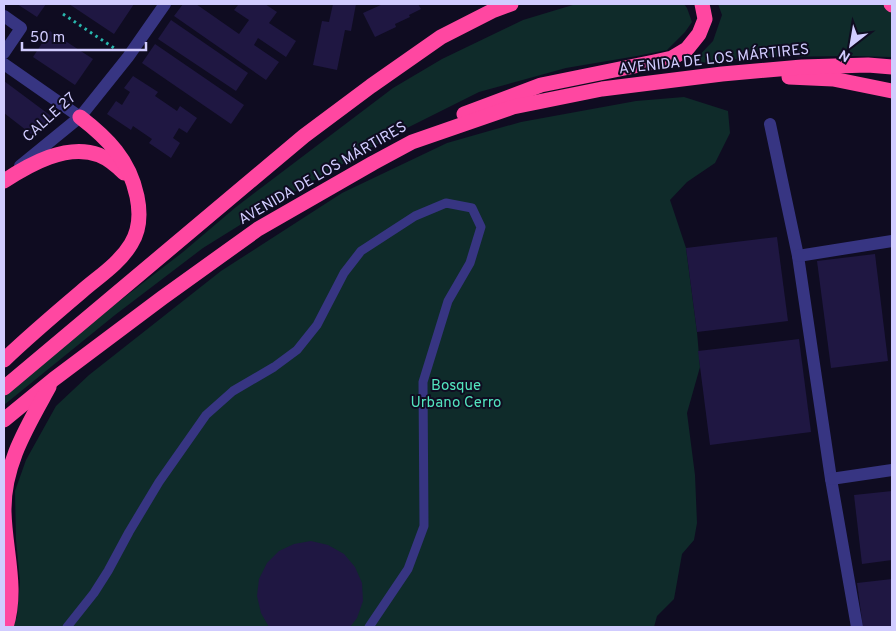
<svg xmlns="http://www.w3.org/2000/svg" width="896" height="631" font-family="Overpass,sans-serif">
<rect width="100%" height="100%" fill="#0f0c21"/>
<g fill="#0f2b2a">
<path d="M 576,4 L 684,4 L 687,8 L 692,22 L 685,32 L 667,50 L 637,56 L 566,68 L 479,92 L 391,136 L 277,202 L 203,248 L 115,315 L 4,405 L 4,396 L 113,306 L 183,252 L 236,207 L 393,88 L 442,59 L 523,20 Z"/>
<path d="M 718,4 L 885,4 L 892,8 L 892,57 L 854,56 L 754,57 L 691,64 L 713,41 L 722,15 Z"/>
<path d="M 684,97 L 728,111 L 730,133 L 715,163 L 687,182 L 670,200 L 686,248 L 697,332 L 700,367 L 687,413 L 695,475 L 697,523 L 694,540 L 682,554 L 674,599 L 657,616 L 654,627 L 12,627 L 17,617 L 20,582 L 16,540 L 15,491 L 26,460 L 56,406 L 89,375 L 221,271 L 342,193 L 447,143 L 521,122 L 636,101 Z"/>
</g>
<g fill="#1f1742">
<path d="M 17,4 L 46,4 L 37,17 Z"/>
<path d="M 69,4 L 134,4 L 114,34 Z"/>
<path d="M 183,4 L 196,4 L 239,34 L 249,20 L 234,10 L 238,5 L 236,4 L 265,4 L 277,12 L 269,23 L 296,41 L 286,57 L 258,38 L 254,45 L 279,62 L 266,80 L 174,16 Z"/>
<path d="M 333,4 L 356,4 L 351,31 L 345,30 L 337,70 L 313,65 L 322,21 L 329,22 Z"/>
<path d="M 383,4 L 418,4 L 421,9 L 409,15 L 410,17 L 395,24 L 396,27 L 375,37 L 363,13 Z"/>
<path d="M 171,20 L 248,73 L 236,91 L 158,39 Z"/>
<path d="M 50,31 L 93,59 L 75,85 L 33,57 Z"/>
<path d="M 155,44 L 244,105 L 231,124 L 142,63 Z"/>
<path d="M 133,76 L 158,92 L 155,96 L 177,111 L 180,106 L 197,118 L 187,133 L 179,128 L 173,138 L 180,143 L 171,158 L 149,143 L 152,139 L 133,126 L 131,130 L 107,114 L 116,101 L 122,105 L 130,92 L 124,88 Z"/>
<path d="M 4,81 L 51,116 L 35,137 L 4,113 Z"/>
<path d="M 777,237 L 788,321 L 697,332 L 686,248 Z"/>
<path d="M 875,254 L 888,361 L 831,368 L 817,261 Z"/>
<path d="M 799,339 L 811,432 L 710,445 L 698,351 Z"/>
<path d="M 892,491 L 892,560 L 862,564 L 854,495 Z"/>
<path d="M 311,541 L 328,545 L 344,554 L 355,567 L 362,583 L 363,601 L 357,618 L 350,627 L 269,627 L 261,613 L 257,596 L 259,579 L 267,563 L 279,551 L 294,544 Z"/>
<path d="M 892,579 L 892,627 L 863,627 L 857,583 Z"/>
</g>
<g fill="none" stroke-linecap="round" stroke-linejoin="round">
<path stroke="#28b6ac" stroke-width="3" stroke-dasharray="2.5 4" stroke-linecap="butt" d="M 63,14 L 117,50"/>
<path stroke="#373582" stroke-width="9" d="M 67,627 L 94,593 L 108,571 L 129,532 L 159,482 L 206,415 L 233,391 L 274,367 L 297,350 L 317,325 L 344,273 L 361,251 L 415,216 L 446,203 L 472,208 L 481,227 L 470,263 L 448,301 L 423,382 L 424,526 L 408,569 L 369,627"/>
<g stroke="#373582" stroke-width="12">
<path d="M 4,16 L 21,28 L 4,53"/>
<path d="M 4,64 L 80,117"/>
<path d="M 770,124 L 798,256 L 831,479 L 857,627"/>
<path d="M 20,166 L 80,117 L 128,57 L 165,4"/>
<path d="M 798,256 L 892,241"/>
<path d="M 831,479 L 892,470"/>
</g>
<g stroke="#ff47a1" stroke-width="15">
<path d="M 891,4 L 892,5"/>
<path d="M 789,77 L 833,79 L 892,91"/>
<path d="M 464,114 L 541,85 L 654,62 L 672,58 L 687,49 L 699,34 L 705,19 L 702,4"/>
<path d="M 4,181 C 30,164 67,143 99,155 C 109,159 117,166 124,173"/>
<path d="M 4,360 C 29,336 55,314 81,292 C 98,277 119,264 131,244 C 148,217 135,175 116,151 C 106,138 93,127 80,117"/>
<path d="M 4,388 L 304,136 L 371,86 L 441,37 L 492,11 L 511,4"/>
<path d="M 4,420 L 54,379 L 162,298 L 258,229 L 373,163 L 412,142 L 513,107 L 602,89 L 722,74 L 802,67 L 868,65 L 892,67"/>
<path d="M 6,627 C 18,589 5,551 4,512 C 3,465 27,427 49,387"/>
</g>
</g>
<g text-anchor="middle" dominant-baseline="central" stroke-width="4" stroke-linejoin="round" paint-order="stroke">
<g font-size="15" fill="#d1ccff" stroke="#0f0c21">
<text transform="translate(714 60) rotate(-6)">AVENIDA DE LOS MÁRTIRES</text>
<text transform="translate(50 118) rotate(-42)">CALLE 27</text>
<text transform="translate(323 174) rotate(-30)">AVENIDA DE LOS MÁRTIRES</text>
</g>
<g font-size="15" fill="#53e4be" stroke="#0f0c21">
<text x="456" y="386">Bosque<tspan x="456" dy="17">Urbano Cerro</tspan></text>
</g>
</g>
<rect width="896" height="631" fill="none" stroke="#d1ccff" stroke-width="10"/>
<g transform="translate(851 45) rotate(211)" stroke="#0f0c21" stroke-width="4" paint-order="stroke">
<path d="M0-4L9 19L0 12L-9 19Z" fill="#d1ccff"/>
<text y="-8" font-size="14" font-weight="bold" text-anchor="middle" fill="#d1ccff">N</text>
</g>
<path d="M22 42v8h124v-8" fill="none" stroke="#d1ccff" stroke-width="2.5"/>
<text x="30" y="42" font-size="15" fill="#d1ccff" stroke="#0f0c21" stroke-width="4" paint-order="stroke">50 m</text>
</svg>
